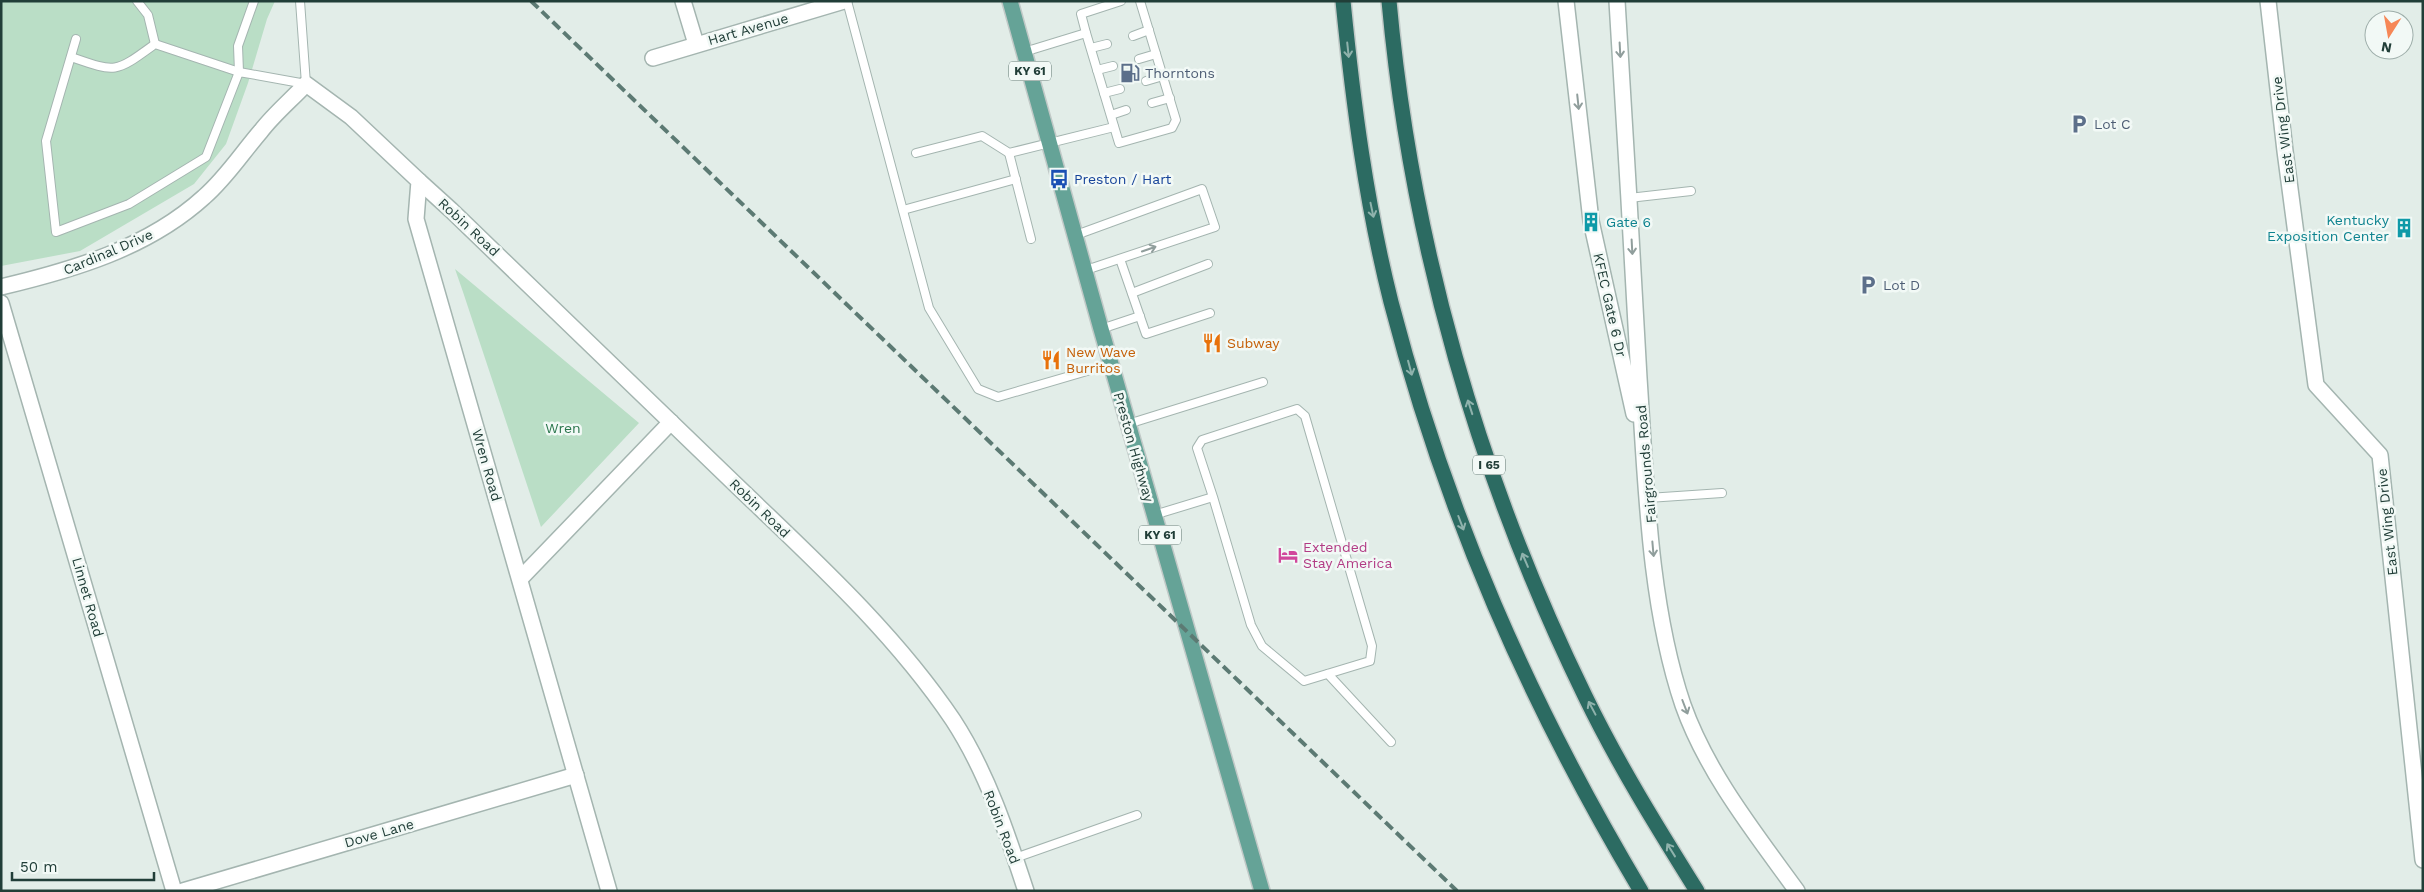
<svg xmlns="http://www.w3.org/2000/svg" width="2424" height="892" font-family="'Work Sans',sans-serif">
<rect width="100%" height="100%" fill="#e2ede8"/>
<g fill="#badec6">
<path d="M 1,1 L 275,1 L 267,19 L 248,83 L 226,144 L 194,184 L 80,251 L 1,266 Z"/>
<path d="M 455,269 L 639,423 L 541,527 L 463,292 Z"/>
</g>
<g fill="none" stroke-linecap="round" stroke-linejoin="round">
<defs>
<g id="service">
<path d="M 137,1 L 148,15 L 155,44"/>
<path d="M 847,1 L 929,308 L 978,389 L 998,397 L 1111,364"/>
<path d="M 1086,33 L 1081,14 L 1121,1"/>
<path d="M 1133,36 L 1149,30"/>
<path d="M 76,39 L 46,141 L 56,232 L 129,204 L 206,157 L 239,72 L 306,84 L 300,1"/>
<path d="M 1091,48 L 1107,44"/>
<path d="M 1024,52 L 1086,33 L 1119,143 L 1172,128 L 1176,120 L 1140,1"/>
<path d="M 71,57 C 117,73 115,73 155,44 L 239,72 L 238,46 L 254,1"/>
<path d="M 1139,59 L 1156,54"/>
<path d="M 1097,70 L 1113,66"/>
<path d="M 1146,81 L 1163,76"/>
<path d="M 1104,93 L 1120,89"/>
<path d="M 1152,103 L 1170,98"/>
<path d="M 1111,115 L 1126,110"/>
<path d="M 916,153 L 982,136 L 1009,153 L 1114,127"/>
<path d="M 1009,153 L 1031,239"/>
<path d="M 1629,198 L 1691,191"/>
<path d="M 903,210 L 1016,179"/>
<path d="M 1076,235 L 1202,189 L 1215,227 L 1086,270"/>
<path d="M 1120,259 L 1146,334 L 1210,313"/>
<path d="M 1132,293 L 1208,264"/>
<path d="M 1101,329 L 1140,316"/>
<path d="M 1128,424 L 1263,382"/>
<path d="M 1648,498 L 1722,493"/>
<path d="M 1154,515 L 1213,497 L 1251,625 L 1262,646 L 1304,681 L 1370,661 L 1372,646 L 1305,416 L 1297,409 L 1202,440 L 1197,448 L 1213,497"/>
<path d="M 1328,674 L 1391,742"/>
<path d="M 1015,858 L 1137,815"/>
</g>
<g id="minor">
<path d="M 683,1 L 696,44"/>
<path d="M 1566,1 L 1591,221 L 1634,414"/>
<path d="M 1617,1 C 1625,127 1632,252 1639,378 C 1646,483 1649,605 1683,705 C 1707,773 1755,833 1797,891"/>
<path d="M 2268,1 L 2285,151 L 2316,385 L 2380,455 L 2423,860"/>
<path d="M 653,58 L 844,1"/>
<path d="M 419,181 L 451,210 C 546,301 640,393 735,484 C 812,558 893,631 953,720 C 987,772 1007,833 1026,891"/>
<path d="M 1,287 C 73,270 148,248 204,197 C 226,178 242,153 261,131 C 274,114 291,100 306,84 L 351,117 L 419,181 L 416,219 L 609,891"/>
<path d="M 1,303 L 174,891"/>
<path d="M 520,579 L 671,422"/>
<path d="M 183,891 L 576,775"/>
</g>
<path id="primary" d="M 1010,1 L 1101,329 L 1262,891"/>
<g id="motorway">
<path d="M 1343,1 C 1353,102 1366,203 1391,302 C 1446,514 1529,703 1641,891"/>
<path d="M 1389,1 C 1411,243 1479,479 1585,696 C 1618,764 1657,827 1697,891"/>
</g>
</defs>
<use href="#service" stroke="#a4b5b0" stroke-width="10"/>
<use href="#minor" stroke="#a4b5b0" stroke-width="18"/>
<use href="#primary" stroke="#c1c9c7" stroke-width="18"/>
<use href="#motorway" stroke="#c1c9c7" stroke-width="18"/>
<use href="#service" stroke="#fff" stroke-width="8"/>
<use href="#minor" stroke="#fff" stroke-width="15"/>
<use href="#primary" stroke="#65a397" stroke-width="15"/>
<use href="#motorway" stroke="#2c6b62" stroke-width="15"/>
<path stroke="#5c7a73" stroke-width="4" stroke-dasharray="10 5" stroke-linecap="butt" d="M 531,1 L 1457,891"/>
</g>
<defs><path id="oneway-shaft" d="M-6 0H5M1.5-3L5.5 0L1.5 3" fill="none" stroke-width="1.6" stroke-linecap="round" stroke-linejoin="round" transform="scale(1.25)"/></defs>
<g stroke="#8fb2ac">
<use href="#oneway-shaft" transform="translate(1348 50) rotate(84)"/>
<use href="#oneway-shaft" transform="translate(1372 210) rotate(78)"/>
<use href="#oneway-shaft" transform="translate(1410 368) rotate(75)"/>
<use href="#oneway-shaft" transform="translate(1470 407) rotate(-108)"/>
<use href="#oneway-shaft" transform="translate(1461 523) rotate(69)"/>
<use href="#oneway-shaft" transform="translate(1525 560) rotate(-113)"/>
<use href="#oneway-shaft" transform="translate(1592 708) rotate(-118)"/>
<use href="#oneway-shaft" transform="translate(1671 850) rotate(-122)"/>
</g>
<g stroke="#909e9c">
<use href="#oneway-shaft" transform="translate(1620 50) rotate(87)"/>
<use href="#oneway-shaft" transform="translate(1578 102) rotate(84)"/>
<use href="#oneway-shaft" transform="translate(1632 247) rotate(87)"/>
<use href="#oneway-shaft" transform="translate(1149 249) rotate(-19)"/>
<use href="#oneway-shaft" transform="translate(1653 549) rotate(85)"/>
<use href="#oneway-shaft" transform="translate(1685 707) rotate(69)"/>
</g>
<defs>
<symbol id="fuel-bare" viewBox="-9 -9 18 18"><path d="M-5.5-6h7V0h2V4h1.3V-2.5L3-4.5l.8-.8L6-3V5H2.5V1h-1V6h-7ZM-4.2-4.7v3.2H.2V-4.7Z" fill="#5c6f8a" stroke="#f2f9f6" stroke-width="2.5" paint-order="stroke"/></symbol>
<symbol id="parking-bare" viewBox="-9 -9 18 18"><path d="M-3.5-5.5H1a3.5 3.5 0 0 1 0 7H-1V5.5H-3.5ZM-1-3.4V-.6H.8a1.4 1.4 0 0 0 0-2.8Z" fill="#5c6f8a" stroke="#f2f9f6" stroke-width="2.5" paint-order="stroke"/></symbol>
<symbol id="bus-bare" viewBox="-9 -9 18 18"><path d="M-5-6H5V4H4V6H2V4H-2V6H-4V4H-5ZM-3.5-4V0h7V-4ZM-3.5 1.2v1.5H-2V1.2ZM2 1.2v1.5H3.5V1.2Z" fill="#1a4fb4" stroke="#f2f9f6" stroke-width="2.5" paint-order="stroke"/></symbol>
<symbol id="building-bare" viewBox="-9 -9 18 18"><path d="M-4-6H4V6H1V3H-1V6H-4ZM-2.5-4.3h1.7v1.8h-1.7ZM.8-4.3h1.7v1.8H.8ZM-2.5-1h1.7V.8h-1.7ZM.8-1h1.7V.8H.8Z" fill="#0f9aa8" stroke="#f2f9f6" stroke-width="2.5" paint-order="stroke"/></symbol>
<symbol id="restaurant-bare" viewBox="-9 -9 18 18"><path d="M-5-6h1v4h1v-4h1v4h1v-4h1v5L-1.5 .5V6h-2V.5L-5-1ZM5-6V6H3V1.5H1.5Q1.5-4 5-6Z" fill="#e8710a" stroke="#f2f9f6" stroke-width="2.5" paint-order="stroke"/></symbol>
<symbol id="hotel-bare" viewBox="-9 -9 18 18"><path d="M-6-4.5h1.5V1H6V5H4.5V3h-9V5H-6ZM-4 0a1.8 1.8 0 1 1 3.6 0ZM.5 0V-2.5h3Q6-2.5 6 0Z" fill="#d1479c" stroke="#f2f9f6" stroke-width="2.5" paint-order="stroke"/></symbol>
</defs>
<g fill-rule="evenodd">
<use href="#fuel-bare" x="1116" y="59" width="28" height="28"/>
<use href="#parking-bare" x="2065" y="110" width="28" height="28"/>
<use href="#bus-bare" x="1045" y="165" width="28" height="28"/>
<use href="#building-bare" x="1577" y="208" width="28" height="28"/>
<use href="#building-bare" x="2390" y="214" width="28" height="28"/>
<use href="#parking-bare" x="1854" y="271" width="28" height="28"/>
<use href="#restaurant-bare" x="1198" y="329" width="28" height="28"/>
<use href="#restaurant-bare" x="1037" y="346" width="28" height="28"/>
<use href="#hotel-bare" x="1274" y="541" width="28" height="28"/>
</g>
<g text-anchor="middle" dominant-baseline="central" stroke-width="5" stroke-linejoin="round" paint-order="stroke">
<g fill="#f2f9f6" stroke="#607671" stroke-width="1">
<rect x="1009" y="61.5" width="42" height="19" rx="4"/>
<rect x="1473" y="455.5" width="32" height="19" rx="4"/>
<rect x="1139" y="525.5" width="42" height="19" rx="4"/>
</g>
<g font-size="12" font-weight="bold" fill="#213e38">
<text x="1030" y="71">KY 61</text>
<text x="1489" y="465">I 65</text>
<text x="1160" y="535">KY 61</text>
</g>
<g font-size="14" fill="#213e38" stroke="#f2f9f6">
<text transform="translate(748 29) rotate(-16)">Hart Avenue</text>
<text transform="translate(2283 130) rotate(-97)">East Wing Drive</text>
<text transform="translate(469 227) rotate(43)">Robin Road</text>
<text transform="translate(108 252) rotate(-23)">Cardinal Drive</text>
<text transform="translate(1610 305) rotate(77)">KFEC Gate 6 Dr</text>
<text transform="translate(1134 447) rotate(74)">Preston Highway</text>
<text transform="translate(1646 464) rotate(-95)">Fairgrounds Road</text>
<text transform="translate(487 465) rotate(74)">Wren Road</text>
<text transform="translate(760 508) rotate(44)">Robin Road</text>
<text transform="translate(2387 522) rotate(-96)">East Wing Drive</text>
<text transform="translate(88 597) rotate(74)">Linnet Road</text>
<text transform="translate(1002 827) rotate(69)">Robin Road</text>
<text transform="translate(379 833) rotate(-16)">Dove Lane</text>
</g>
<g font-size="14" fill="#4e5e75" stroke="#f2f9f6" text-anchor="start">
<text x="1145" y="73">Thorntons</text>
<text x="2094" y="124">Lot C</text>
<text x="1883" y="285">Lot D</text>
</g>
<g font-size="14" fill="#164399" stroke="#f2f9f6" text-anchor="start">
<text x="1074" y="179">Preston / Hart</text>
</g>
<g font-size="14" fill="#0d838f" stroke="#f2f9f6" text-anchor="end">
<text x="2389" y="220">Kentucky<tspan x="2389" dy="16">Exposition Center</tspan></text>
<text x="1606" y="222" text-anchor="start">Gate 6</text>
</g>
<g font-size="14" fill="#c56008" stroke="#f2f9f6" text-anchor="start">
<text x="1227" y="343">Subway</text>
<text x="1066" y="352">New Wave<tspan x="1066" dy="16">Burritos</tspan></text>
</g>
<g font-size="14" fill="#2a764c" stroke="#f2f9f6">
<text x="563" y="428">Wren</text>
</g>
<g font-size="14" fill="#b23c85" stroke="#f2f9f6" text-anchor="start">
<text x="1303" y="547">Extended<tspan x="1303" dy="16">Stay America</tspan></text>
</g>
</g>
<rect width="2424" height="892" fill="none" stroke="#213e38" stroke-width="5"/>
<g transform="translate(2389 35) rotate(191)"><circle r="24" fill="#f2f9f6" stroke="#9eaeaa"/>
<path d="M0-4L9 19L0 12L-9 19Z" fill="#f68756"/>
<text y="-8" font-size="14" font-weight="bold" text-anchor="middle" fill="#213e38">N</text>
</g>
<path d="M12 872v8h142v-8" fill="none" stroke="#213e38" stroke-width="2.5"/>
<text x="20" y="872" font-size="15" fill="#213e38" stroke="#f2f9f6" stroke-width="4" paint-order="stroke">50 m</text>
</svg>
